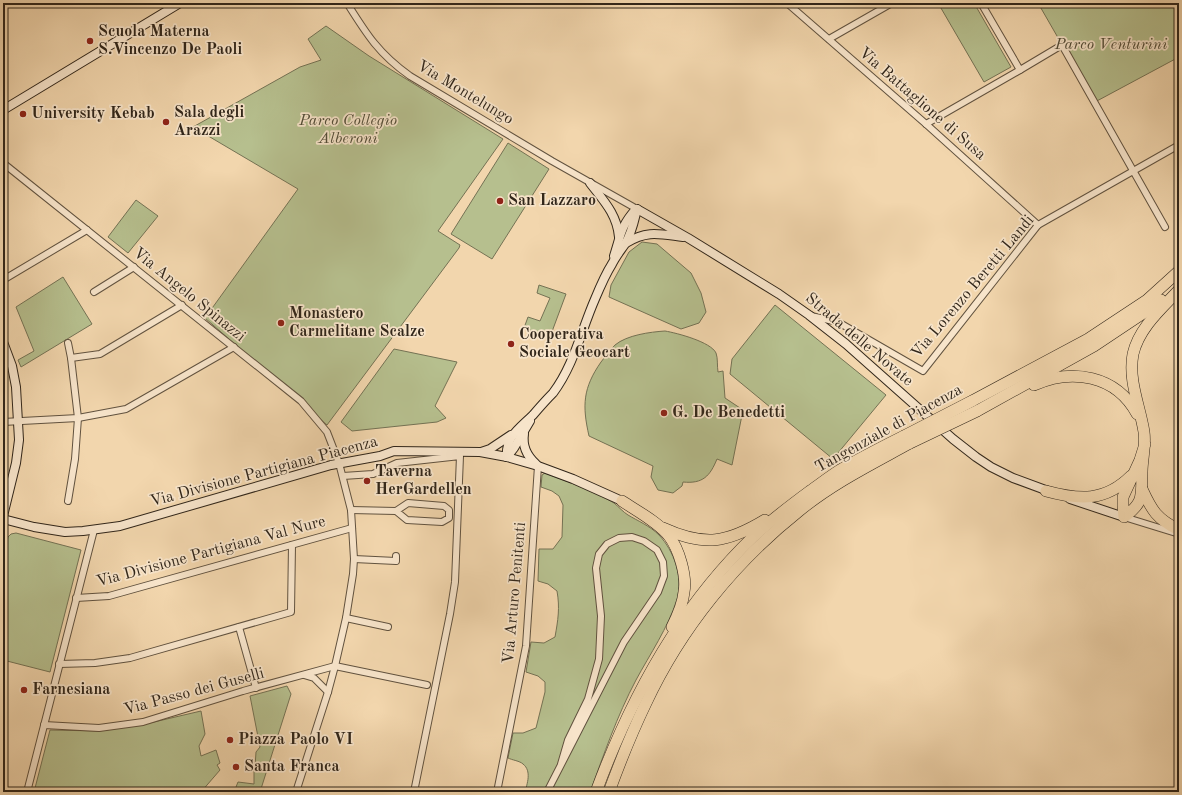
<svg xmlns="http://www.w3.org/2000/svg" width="1182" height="795" font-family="'Old Standard TT',serif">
<rect width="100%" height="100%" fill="#f2d6ad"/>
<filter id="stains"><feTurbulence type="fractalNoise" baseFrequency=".005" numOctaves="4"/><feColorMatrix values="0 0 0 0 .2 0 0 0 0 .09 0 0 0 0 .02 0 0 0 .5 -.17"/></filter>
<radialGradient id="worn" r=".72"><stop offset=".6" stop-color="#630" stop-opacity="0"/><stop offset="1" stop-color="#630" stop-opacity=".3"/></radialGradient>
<g fill="#b6bf8e" stroke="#747254">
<path d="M 938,3 L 974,3 L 1011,67 L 984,82 Z"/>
<path d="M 1038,3 L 1179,3 L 1179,57 L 1095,102 Z"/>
<path d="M 326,26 L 369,56 L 503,139 L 438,231 L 460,245 L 459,248 L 327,425 L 205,318 L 298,189 L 193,127 L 300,67 L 321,60 L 308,39 Z"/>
<path d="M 508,143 L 549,169 L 492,259 L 451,234 Z"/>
<path d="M 136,200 L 158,216 L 128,253 L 108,237 Z"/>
<path d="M 642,242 L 657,244 L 691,273 L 701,293 L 706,312 L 699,323 L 681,329 L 609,297 L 611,285 L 629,252 Z"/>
<path d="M 63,277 L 92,324 L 21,367 L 18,360 L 34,351 L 16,307 Z"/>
<path d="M 539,285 L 566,294 L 550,337 L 524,328 L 528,317 L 540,321 L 550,298 L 537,293 Z"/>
<path d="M 775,305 L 886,395 L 833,459 L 730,374 L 732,359 Z"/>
<path d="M 665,331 C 677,333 711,342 716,353 C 718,358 717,366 718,372 L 723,371 L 725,398 L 743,410 L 732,465 L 717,459 C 710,476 703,484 683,482 L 682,486 L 673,493 L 658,490 L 651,477 L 653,466 L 589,436 C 582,405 583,388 601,362 C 605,357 610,350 615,345 C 627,335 650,332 665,331 Z"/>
<path d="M 394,349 L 457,362 L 435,406 L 446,418 L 437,422 L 352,431 L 341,422 Z"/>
<path d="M 545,473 C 568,482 593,490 614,503 C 619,507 623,512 628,515 C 638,521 650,526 659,535 C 674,551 683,577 677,599 C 668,628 650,654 636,680 C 617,716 604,754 590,792 L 525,792 C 527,784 532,771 523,764 C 520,761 512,760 508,758 L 513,733 L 523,733 L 536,728 L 545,692 L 545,682 L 538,676 L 526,672 L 531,642 L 544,643 L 555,637 C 558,620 560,608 557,591 L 548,584 L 538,581 L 539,549 L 553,549 L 562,537 L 563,505 L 559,496 L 552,491 L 541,487 L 542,475 Z"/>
<path d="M 16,533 L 81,550 L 50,672 L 3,660 L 3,557 L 8,537 L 11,534 Z"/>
<path d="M 287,686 L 291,694 L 260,792 L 234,792 L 238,782 L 254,784 L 254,769 L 255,767 L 256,752 L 260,747 L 250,696 Z"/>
<path d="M 201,711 L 205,734 L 199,746 L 201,756 L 216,750 L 220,763 L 217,765 L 220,770 L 201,792 L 34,792 L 50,730 L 99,731 L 141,725 Z"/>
</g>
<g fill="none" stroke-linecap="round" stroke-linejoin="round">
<defs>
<g id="street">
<path d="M 347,3 C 367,35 379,54 410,76 L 552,161 L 637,209"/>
<path d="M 787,3 L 926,124 L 1038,225"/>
<path d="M 981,3 L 1020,70 L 1062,45 L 1165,227"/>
<path d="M 829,39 L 892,3"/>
<path d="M 926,124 L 1020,70"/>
<path d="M 3,163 L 301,401 L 327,432 L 339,463 L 351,510 L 354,559 L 353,574 L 346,618 L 335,666 L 328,692 L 296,792"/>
<path d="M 3,280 L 87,230"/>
<path d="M 94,292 L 134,267"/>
<path d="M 811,316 L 838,322 L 923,371 L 1038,225 L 1179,145"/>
<path d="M 68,343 L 71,358 L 78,418 L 75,459 L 68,501"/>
<path d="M 71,358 L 100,354 L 182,305"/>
<path d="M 3,422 L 78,418 L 126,409 L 234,347"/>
<path d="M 343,476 L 373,474 L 397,463 L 460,456 L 455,582 L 450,614 L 414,792"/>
<path d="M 351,510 L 396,511 L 407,520 L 442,522 L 449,518 L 449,510 L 444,506 L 408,503 L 396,511"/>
<path d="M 1124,517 L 1176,533"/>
<path d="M 354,559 L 396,561 L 396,556"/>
<path d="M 76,598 L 109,596 L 352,528"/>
<path d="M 346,618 L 388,627"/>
<path d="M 239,627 L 256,688"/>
<path d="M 59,664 L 95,663 L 130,658 L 291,612 L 292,545"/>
<path d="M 304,675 L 314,678 L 328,692"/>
<path d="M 44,725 L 99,728 L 143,722 L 243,691 L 335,666 L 427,685"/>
<path d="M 27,792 L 94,530"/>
<path d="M 497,792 L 526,646 L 538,466"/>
<path d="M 547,792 L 624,642 L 658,592 L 664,576 L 663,562 L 657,550 L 644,541 L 632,537 L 619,538 L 607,544 L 599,554 L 596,568 L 601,616 L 599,659 L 588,699 L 568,740 L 561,764"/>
</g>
<g id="secondary">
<path d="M 3,110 L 180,3"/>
<path d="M 590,183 C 603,200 617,214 619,237"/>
<path d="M 637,209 L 688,238 L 779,294 L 809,315 L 846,344 L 953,439 L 976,457 L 991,467 L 1013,478 L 1051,492"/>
<path d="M 626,243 C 647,230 659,234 683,237"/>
<path d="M 614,256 C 621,235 620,227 636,209"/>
<path d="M 3,342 L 12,366 L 16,387 L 19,440 L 16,463 L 3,516"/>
<path d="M 524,434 C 522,447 527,456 536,464"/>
<path d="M 481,452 L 490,449 L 511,435"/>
<path d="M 507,457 C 505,437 520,428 533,415 C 539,408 546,400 553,393 C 574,365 581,331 595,299 C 600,287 605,275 612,264 C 616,256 621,250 625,244 C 632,233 634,221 637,209"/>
<path d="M 507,457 L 514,448 L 530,421"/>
<path d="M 1070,499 L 1124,517"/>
<path d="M 3,519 L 34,527 L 65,532 L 83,531 L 120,526 L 331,465 L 380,456 L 394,451 L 480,452 L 507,457 L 538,466 L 573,479 L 622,501"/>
</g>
<g id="highway">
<path d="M 1034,385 C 1072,368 1116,375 1137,414"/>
<path d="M 972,401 L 1088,339 L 1147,300 L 1179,271"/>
<path d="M 977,411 L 1094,346 L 1154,306 L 1161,300"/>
<path d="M 1145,444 L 1140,460 L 1123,497 L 1123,506 L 1124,517 C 1145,502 1141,495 1142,472 C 1142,459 1146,446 1144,432 C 1140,406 1128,381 1133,354 C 1139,328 1161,309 1179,290"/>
<path d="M 1142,489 C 1152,511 1157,519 1179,530"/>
<path d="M 1046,491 C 1079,500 1105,502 1131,476"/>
<path d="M 622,501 C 637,511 658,522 669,536 C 679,549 687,576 684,592 C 683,604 677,617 672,627"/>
<path d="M 663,528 C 705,547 727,543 765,520"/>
<path d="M 596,792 C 631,697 680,607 753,537 C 771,520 791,505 810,491 C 820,484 829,477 840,470 C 860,458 882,447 904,436"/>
<path d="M 609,792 C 620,762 632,732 646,703 C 681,628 735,562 799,511 C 833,483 872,464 910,443"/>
</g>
</defs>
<use href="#street" stroke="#61523f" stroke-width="8"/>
<use href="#secondary" stroke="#31261a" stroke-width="10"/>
<use href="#highway" stroke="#31261a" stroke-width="12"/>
<use href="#street" stroke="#f7e4ca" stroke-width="6"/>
<use href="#secondary" stroke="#f7e4ca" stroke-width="8"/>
<use href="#highway" stroke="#f2d6ad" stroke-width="11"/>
<defs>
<g id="highway-bridge">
<path d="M 904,436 L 972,401"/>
<path d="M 910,443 L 977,411"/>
</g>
</defs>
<use href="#highway-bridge" stroke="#31261a" stroke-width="12" stroke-linecap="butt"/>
<use href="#highway-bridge" stroke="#f2d6ad" stroke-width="11"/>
</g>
<g fill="#8f2418" stroke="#f7e4ca" stroke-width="1.5">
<circle cx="90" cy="41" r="4"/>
<circle cx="23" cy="114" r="4"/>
<circle cx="166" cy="122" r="4"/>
<circle cx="500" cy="201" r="4"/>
<circle cx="281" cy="323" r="4"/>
<circle cx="511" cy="344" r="4"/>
<circle cx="664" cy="413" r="4"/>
<circle cx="367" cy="481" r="4"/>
<circle cx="24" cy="690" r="4"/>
<circle cx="230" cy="740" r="4"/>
<circle cx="236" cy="767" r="4"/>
</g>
<g text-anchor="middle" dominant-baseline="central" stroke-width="3.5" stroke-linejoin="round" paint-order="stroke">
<g font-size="16" font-weight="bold" fill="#31261a" stroke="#f7e4ca" text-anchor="start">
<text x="98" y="32">Scuola Materna<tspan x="98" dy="18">S.Vincenzo De Paoli</tspan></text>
<text x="174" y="113">Sala degli<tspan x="174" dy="18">Arazzi</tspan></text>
<text x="31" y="114">University Kebab</text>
<text x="508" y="201">San Lazzaro</text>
<text x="289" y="314">Monastero<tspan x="289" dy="18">Carmelitane Scalze</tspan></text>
<text x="519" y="335">Cooperativa<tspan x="519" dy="18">Sociale Geocart</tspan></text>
<text x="672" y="413">G. De Benedetti</text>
<text x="375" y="472">Taverna<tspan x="375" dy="18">HerGardellen</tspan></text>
<text x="32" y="690">Farnesiana</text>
<text x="238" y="740">Piazza Paolo VI</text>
<text x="244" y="767">Santa Franca</text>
</g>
<g font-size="16" font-style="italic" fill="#524c37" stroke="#f7e4ca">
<text x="1111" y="45">Parco Venturini</text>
<text x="348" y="121">Parco Collegio<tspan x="348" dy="18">Alberoni</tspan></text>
</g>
<g font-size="16" fill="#31261a" stroke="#f7e4ca">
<text transform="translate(465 93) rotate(31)">Via Montelungo</text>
<text transform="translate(922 104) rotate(41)">Via Battaglione di Susa</text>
<text transform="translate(973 287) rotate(-50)">Via Lorenzo Beretti Landi</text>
<text transform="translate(189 295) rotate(39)">Via Angelo Spinazzi</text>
<text transform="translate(859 340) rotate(40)">Strada delle Novate</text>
<text transform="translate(889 429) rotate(-29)">Tangenziale di Piacenza</text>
<text transform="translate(264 472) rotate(-15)">Via Divisione Partigiana Piacenza</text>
<text transform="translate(211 552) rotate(-15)">Via Divisione Partigiana Val Nure</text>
<text transform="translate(515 593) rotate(-85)">Via Arturo Penitenti</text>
<text transform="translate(194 692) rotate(-15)">Via Passo dei Guselli</text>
</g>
</g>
<rect width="1182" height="795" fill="none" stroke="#f2d6ad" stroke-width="16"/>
<rect x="4" y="4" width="1174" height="787" fill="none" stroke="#31261a" stroke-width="2"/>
<rect x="8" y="8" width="1166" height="779" fill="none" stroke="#31261a"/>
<rect width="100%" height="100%" filter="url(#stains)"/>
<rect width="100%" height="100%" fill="url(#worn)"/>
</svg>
